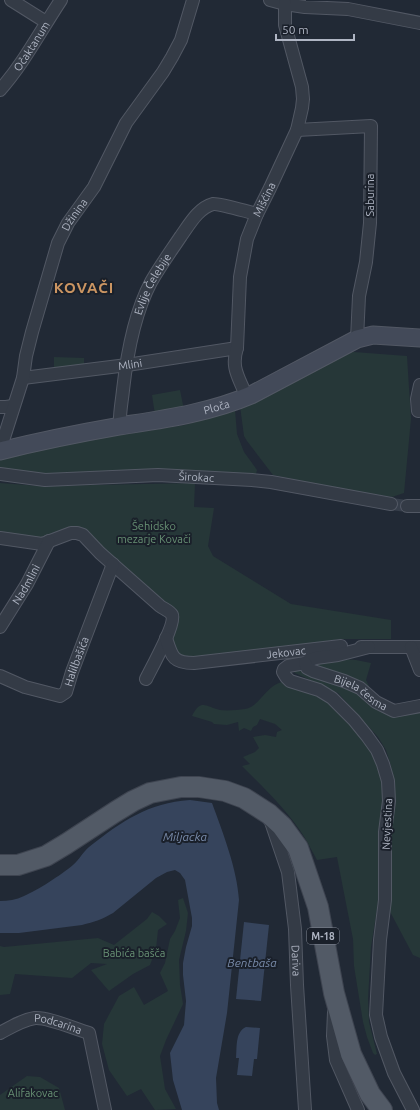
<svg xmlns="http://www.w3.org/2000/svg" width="420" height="1110" font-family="Ubuntu,sans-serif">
<rect width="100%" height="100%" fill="#212935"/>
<g fill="#263738">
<path d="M 354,352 L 407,356 L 411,419 L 404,493 L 392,497 L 336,488 L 273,475 L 247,441 L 244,436 L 240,406 L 344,353 Z"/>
<path d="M 54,357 L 84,358 L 84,369 L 54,373 Z"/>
<path d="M 180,390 L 184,410 L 155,415 L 152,395 Z"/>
<path d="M 235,410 L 237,434 L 244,452 L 257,470 L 256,474 L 177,470 L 36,474 L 0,469 L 0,457 L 101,438 L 185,425 Z"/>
<path d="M 0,483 L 40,486 L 195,483 L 194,507 L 214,508 L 208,546 L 213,556 L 291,604 L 391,620 L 391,639 L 341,639 L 188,661 C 181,656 172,649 172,638 C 172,628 180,625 176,614 L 82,532 L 46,539 L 20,538 L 0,532 Z"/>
<path d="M 343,659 L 356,660 L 371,663 L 366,680 L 374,696 L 317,668 L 318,664 L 321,662 Z"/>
<path d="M 298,668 L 351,686 L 375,704 L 420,708 L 420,958 L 413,955 L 386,904 L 389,830 L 394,788 L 391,766 L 386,750 L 378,737 L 338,693 L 295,673 L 293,671 Z"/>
<path d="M 285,681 L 318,693 L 366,737 L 383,777 L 384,798 L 378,903 L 371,947 L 368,999 L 369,1022 L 377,1054 L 375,1055 L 373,1053 L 367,1037 L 363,1022 L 354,966 L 353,939 L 337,857 L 317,860 C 313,853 309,845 305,838 C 289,812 264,788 242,766 L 250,764 L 243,757 L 255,752 L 259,748 L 253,737 L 265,735 L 276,737 L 277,732 L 282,730 L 275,724 L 260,719 L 257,725 L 253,727 L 251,731 L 244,728 L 239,731 L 238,722 L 227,725 L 214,724 L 212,722 L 192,716 C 201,698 206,707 220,710 C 227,711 238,710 245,709 C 261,706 265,685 285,681 Z"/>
<path d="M 183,898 L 188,913 L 186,931 L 179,960 L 180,985 L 183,1004 L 166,1040 L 160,1056 L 165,1089 L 176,1109 L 155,1110 L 141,1089 L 127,1096 L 109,1070 L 102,1044 L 104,1024 L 119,996 L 134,987 L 144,1005 L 168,991 L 160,973 L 165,963 L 170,939 L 175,931 L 180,918 L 178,900 Z"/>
<path d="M 152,912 L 159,916 L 167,924 L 158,930 L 156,949 L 150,965 L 133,974 L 109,991 L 91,970 L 107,964 L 91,963 L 72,978 L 15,974 L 10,994 L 0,995 L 0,946 L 4,947 L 98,938 L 114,945 L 147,919 Z"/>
<path d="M 27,1076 L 40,1077 L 59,1088 L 65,1110 L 0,1110 L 0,1095 Z"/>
</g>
<g fill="#36445c">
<path d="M 190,800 L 212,803 C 223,833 237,869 239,900 L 227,1013 L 216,1078 L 217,1103 L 219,1110 L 182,1110 L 173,1080 L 170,1053 L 184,1025 L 186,1001 L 183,975 L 183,963 L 186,947 L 192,926 L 192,918 L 185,880 L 180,873 L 175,870 L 167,872 L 156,878 L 113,913 C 103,919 94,922 82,925 L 19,933 L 0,933 L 0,901 C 8,901 16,900 24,896 C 38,890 61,875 73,865 C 79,860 83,852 89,847 C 122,821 148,803 190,800 Z"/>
<path d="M 244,922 L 269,925 L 261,1001 L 236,999 Z"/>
<path d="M 246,1027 L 260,1028 L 257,1059 L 254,1059 L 252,1076 L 237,1075 L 239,1058 L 236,1058 C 237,1047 235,1032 246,1027 Z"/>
</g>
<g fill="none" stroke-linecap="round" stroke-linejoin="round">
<path stroke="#363e4a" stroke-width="12" stroke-dasharray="12 6" stroke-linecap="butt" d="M 391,504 L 407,506"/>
<defs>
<g id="street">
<path d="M 11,0 L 46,22"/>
<path d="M 270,0 L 285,4 L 305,7 L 348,9 L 420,23"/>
<path id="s1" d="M 0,90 C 24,63 41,30 61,0"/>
<path d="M 297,130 L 371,126 L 370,223 L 366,262 L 359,296 L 357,339"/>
<path id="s2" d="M 23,378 L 127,365 L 237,348"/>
<path id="s3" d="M 245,398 L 245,393 C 238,376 231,367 237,348 L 240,277 L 247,239 L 257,214 L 270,188 L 297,130 L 302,108 L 303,99 L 302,87 L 285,25 L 285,4"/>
<path d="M 0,407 L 6,407 L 13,406"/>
<path d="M 418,411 L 417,399 L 420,385"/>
<path id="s4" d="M 120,426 C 119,415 122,401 123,390 C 127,354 134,314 151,282 C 160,266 171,251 181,236 C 189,225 198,208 213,204 C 219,203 248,212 257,214"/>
<path id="s5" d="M 0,450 L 23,378 L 26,356 L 32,332 L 58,243 L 68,223 L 94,187 L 126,123 L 163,72 L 172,57 L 181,40 L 193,0"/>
<path id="s6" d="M 0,474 L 45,480 L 158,475 L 252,480 L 271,482 L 391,504"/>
<path d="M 407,506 L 420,506"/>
<path d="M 0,538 L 42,544 L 71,533 L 77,533 L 83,535 L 100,553 L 160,606 C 164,609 170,611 172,615 C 176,624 151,669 146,679"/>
<path id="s7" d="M 0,627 L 27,584 L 49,541"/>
<path id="s8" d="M 166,638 C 172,657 173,663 194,663 L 341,646"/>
<path d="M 361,647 L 420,647"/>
<path d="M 369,647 L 338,655 L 316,658 L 310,660 L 305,663 L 288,666 L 284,669 L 283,672 L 286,677 L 290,681 L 319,690 L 332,698 L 354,720 L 367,736 L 377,750 L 383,764 L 388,781 L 389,801 L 385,832 L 385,900 L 380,940 L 376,1015 L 381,1037 L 394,1073 L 413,1110"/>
<path d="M 411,647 L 420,670"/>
<path id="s9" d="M 305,663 L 307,668 L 313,671 L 344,681 L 360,688 L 376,702 L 394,711 L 420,706"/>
<path id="s10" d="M 0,676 L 25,687 L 60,696 L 66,692 L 72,672 L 113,564"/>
<path id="s11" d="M 270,819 L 288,872 L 295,929 L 297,985 L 305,1110"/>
<path d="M 334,1012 L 333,1036 L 336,1060 L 358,1110"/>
<path id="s12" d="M 0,1033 C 11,1027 22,1020 35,1018 C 48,1017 75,1029 89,1033 L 105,1110"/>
</g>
<g id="secondary">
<path id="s13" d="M 0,451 C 40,441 80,433 120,426 C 164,419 209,413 251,395 L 357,339 L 373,335 L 420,338"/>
</g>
<path id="primary" d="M 0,865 L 18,865 L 46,856 L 66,844 L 115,812 L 133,801 L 150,793 L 181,787 L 199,787 L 225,791 L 244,798 L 269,814 L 282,826 L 298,848 L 318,907 L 334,993 L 351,1054 L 370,1094 L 382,1110"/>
</defs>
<use href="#street" stroke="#525864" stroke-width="14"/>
<use href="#secondary" stroke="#525864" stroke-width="19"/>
<use href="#primary" stroke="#3e4450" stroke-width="22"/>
<use href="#street" stroke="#343b46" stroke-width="12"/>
<use href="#secondary" stroke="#434a59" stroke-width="17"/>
<use href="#primary" stroke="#525a66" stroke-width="20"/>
</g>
<g text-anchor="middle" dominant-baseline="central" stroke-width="4" stroke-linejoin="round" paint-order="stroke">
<rect fill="#1a202a" stroke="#828895" stroke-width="1" x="307" y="928" width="32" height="16" rx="3"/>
<g font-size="10" font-weight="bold" fill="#afb5c3">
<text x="323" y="936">M-18</text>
</g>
<g font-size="11" fill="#afb5c3" stroke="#1a202a">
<text stroke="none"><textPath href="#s1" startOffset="54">Očaktanum</textPath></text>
<text transform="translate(370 195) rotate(-90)">Saburina</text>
<text stroke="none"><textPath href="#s3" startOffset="205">Mišćina</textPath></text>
<text stroke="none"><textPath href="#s5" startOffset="248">Džinina</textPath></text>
<text stroke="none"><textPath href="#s4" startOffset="147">Evlije Čelebije</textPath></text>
<text stroke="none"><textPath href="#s2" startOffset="108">Mlini</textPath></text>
<text stroke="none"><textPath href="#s13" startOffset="221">Ploča</textPath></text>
<text stroke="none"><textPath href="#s6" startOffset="197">Širokac</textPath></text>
<text stroke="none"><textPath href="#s7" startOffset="50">Nadmlini</textPath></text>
<text stroke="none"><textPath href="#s8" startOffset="135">Jekovac</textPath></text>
<text stroke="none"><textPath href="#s10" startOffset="103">Halilbašića</textPath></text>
<text stroke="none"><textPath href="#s9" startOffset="65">Bijela česma</textPath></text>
<text transform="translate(387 824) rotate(-87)">Nevjestina</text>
<text stroke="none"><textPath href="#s11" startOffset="145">Dariva</textPath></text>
<text stroke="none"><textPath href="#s12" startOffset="62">Podcarina</textPath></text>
</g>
<g font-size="11" fill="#689174" stroke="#1a202a">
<text x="154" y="526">Šehidsko<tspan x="154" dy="13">mezarje Kovači</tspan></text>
<text x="134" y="953">Babića bašča</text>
<text x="33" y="1093">Alifakovac</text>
</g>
<g font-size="12" font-style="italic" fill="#798baa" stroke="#1a202a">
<text x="185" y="836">Miljacka</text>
<text x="252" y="962">Bentbaša</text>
</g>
<g font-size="15" font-weight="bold" letter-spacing="1" fill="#cb9562" stroke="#1a202a">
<text x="84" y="287">KOVAČI</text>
</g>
</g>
<path d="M276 34v6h78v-6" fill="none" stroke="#afb5c3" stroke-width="2"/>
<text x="282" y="34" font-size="12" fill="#afb5c3" stroke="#1a202a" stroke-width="3" paint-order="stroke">50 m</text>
</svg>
